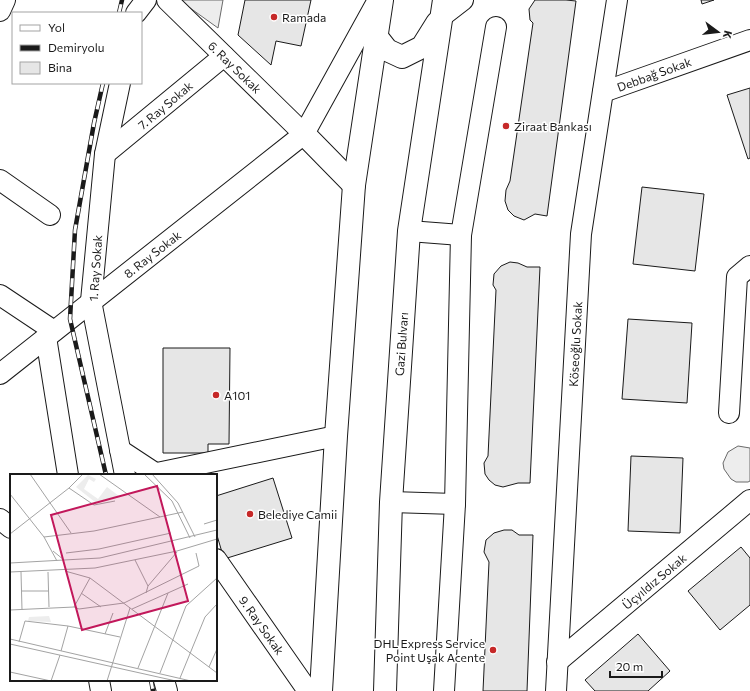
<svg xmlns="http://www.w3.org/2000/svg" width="750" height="691" font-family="Commissioner,sans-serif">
<rect width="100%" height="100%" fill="#fff"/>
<g fill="#ededed" stroke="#6a6a6a">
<path d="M 179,0 L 223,0 L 218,28 Z"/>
<path d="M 738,446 L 750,448 L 750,481 L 748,482 L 736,482 L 731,479 L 724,469 L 723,463 L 728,452 Z"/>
</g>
<g fill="#e6e6e6" stroke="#1a1a1a">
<path d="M 245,0 L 311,0 L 301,46 L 276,41 L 271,65 L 238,35 Z"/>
<path d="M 566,0 L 576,1 L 547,216 L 535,214 L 524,220 L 514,216 L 508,210 L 505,201 L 506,190 L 510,181 L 533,23 L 530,20 L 529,9 L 535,0 Z"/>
<path d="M 701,0 L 714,0 L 702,4 Z"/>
<path d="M 750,88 L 750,158 L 748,159 L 727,95 Z"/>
<path d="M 642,187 L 704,194 L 695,271 L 633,264 Z"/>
<path d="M 510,262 L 518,263 L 527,267 L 540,267 L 530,483 L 518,483 L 503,487 L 495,485 L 489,480 L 485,474 L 484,463 L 488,456 L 496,290 L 493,285 L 494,274 L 501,266 Z"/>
<path d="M 628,319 L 692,323 L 687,403 L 622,399 Z"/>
<path d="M 163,348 L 230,348 L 229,444 L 208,444 L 208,453 L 163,453 Z"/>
<path d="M 631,456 L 683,458 L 680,533 L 628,531 Z"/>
<path d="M 273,478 L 292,538 L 224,559 L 216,532 L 216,496 Z"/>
<path d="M 504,530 L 512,530 L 519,535 L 533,535 L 527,691 L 483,691 L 489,562 L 484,552 L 486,540 L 494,533 Z"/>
<path d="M 741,547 L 750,558 L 750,605 L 720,630 L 688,591 Z"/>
<path d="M 638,634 L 670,671 L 648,691 L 595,691 L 585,680 Z"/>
</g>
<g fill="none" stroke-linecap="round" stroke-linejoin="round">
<defs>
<g id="minor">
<path d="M 167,0 L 304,134"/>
<path d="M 0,11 L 5,0"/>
<path d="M 136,13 L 146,0"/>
<path d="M 441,17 L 463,0"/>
<path d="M 120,83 L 105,154 L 91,301 L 125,475"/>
<path d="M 603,92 L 750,40"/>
<path d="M 105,154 L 224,56"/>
<path d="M 0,180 L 50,215"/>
<path d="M 409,231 L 461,235"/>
<path d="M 0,295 L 54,331"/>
<path d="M 46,337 L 68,475"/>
<path d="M 0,374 L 304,134 L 378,0"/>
<path d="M 729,413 L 737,277 L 750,266"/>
<path d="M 120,450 L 158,475"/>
<path d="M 157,473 L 336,436"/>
<path d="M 391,502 L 455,504"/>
<path d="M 0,519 L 11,528"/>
<path d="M 216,559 L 308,691"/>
<path d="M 557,662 L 750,500"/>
<path d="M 99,680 L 101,691"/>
<path d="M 164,680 L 167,691"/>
<path d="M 444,691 L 455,504 L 461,235 L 496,27"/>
<path d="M 556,691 L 581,234 L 617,0"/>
</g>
<g id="highway">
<path d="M 376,36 L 387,50 L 402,57 L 422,47 L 437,23"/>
<path d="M 304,134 L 354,185"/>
<path d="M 321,691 L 336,436 L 354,185 L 382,0"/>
<path d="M 385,691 L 391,502 L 409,231 L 444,0"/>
</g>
</defs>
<use href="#minor" stroke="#1a1a1a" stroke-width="22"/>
<use href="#highway" stroke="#1a1a1a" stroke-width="24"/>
<use href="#minor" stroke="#fff" stroke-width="20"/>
<use href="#highway" stroke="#fff" stroke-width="22"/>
<defs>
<g id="rail">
<path d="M 119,13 L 122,0"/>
<path d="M 103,83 L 94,123 L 75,230 L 70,319 L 106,475"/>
<path d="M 151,680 L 153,691"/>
</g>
</defs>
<use href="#rail" stroke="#1a1a1a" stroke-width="4.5"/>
<use href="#rail" stroke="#fff" stroke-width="3" stroke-dasharray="9" stroke-linecap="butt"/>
</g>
<g fill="#c62828" stroke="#fff" stroke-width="1.5">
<circle cx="274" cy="17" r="4"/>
<circle cx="506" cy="126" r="4"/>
<circle cx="216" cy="395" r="4"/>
<circle cx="250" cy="514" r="4"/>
<circle cx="493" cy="650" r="4"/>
</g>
<g text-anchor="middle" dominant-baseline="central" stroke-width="3" stroke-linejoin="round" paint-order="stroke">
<g font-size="12" fill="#1a1a1a" stroke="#fff" text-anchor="start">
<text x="282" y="17">Ramada</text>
<text x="514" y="126">Ziraat Bankası</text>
<text x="224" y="395">A101</text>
<text x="258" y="514">Belediye Camii</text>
<text x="485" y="643" text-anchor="end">DHL Express Service<tspan x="485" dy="14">Point Uşak Acente</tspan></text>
</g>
<g font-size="12" fill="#1a1a1a" stroke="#fff">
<text transform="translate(235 67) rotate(44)">6. Ray Sokak</text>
<text transform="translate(654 74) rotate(-20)">Debbağ Sokak</text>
<text transform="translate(165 105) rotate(-40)">7. Ray Sokak</text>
<text transform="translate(152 254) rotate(-38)">8. Ray Sokak</text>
<text transform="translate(95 268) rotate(-86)">1. Ray Sokak</text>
<text transform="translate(401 344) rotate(-86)">Gazi Bulvarı</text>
<text transform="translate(575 344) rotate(-87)">Köseoğlu Sokak</text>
<text transform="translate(654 581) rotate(-40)">Üçyıldız Sokak</text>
<text transform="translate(262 625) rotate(55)">9. Ray Sokak</text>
</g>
</g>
<g transform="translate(10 474)">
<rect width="207" height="207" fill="#fff"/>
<path d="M 78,1 L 86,5 L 84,8 L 79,5 L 74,15 L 88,25 L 97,13 L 109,22 L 85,28 L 66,13 ZM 39,142 L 41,148 L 18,147 L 19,143 Z" fill="#ededed"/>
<path fill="none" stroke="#a3a3a3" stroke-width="1" d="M 20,0 L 61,59M 89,0 L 150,43M 134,0 L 162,27 L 180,64M 142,0 L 168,29 L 185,63M 59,14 L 84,31 L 105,27M 0,20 L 34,63 L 47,87M 194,50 L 207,46M 0,60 L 59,14 L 73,0M 34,63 L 84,57 L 173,38M 43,77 L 54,86M 56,79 L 89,75 L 161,59M 125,86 L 138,112M 0,89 L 90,84 L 207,56M 55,97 L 80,104 L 207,199M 0,98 L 85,94 L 167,77 L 207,65M 11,98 L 12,136M 38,98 L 39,133M 11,117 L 39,117M 71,119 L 91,133M 136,119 L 138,112 L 167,78M 64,133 L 80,104M 122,135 L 178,110M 0,136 L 64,133 L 69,135 L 114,129 L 189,92 L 186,79M 95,160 L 103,139M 0,165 L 181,207M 9,168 L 15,147 L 58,152 L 110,163M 0,170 L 166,207M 51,177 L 58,152M 199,193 L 207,175M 128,194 L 158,119M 0,198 L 41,207M 150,199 L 176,132 L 207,104M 170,204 L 195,143 L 207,130M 41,207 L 50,181M 97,207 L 120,134"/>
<path fill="#c2185b" fill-opacity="0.15" stroke="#c2185b" stroke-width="2" d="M 147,12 L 178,127 L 72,156 L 41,41 Z"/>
<rect width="207" height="207" fill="none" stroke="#1a1a1a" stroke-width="2"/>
</g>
<rect x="12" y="12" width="130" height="72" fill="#ffffff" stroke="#a3a3a3"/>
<rect x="20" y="25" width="20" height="6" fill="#ffffff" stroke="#a3a3a3"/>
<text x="48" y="32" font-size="12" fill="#1a1a1a">Yol</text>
<rect x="20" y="45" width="20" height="6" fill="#1a1a1a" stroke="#a3a3a3"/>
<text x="48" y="52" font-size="12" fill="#1a1a1a">Demiryolu</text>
<rect x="20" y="62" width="20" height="12" fill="#e6e6e6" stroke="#a3a3a3"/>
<text x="48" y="72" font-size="12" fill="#1a1a1a">Bina</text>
<g transform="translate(718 32) rotate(105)" stroke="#ffffff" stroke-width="3" paint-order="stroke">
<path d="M0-3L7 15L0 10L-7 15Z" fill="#1a1a1a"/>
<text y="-6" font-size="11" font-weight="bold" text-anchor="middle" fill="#1a1a1a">K</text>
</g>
<path d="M610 671v6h52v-6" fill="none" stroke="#1a1a1a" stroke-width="2"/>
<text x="616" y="671" font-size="12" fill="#1a1a1a" stroke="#ffffff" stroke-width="3" paint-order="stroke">20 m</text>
</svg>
